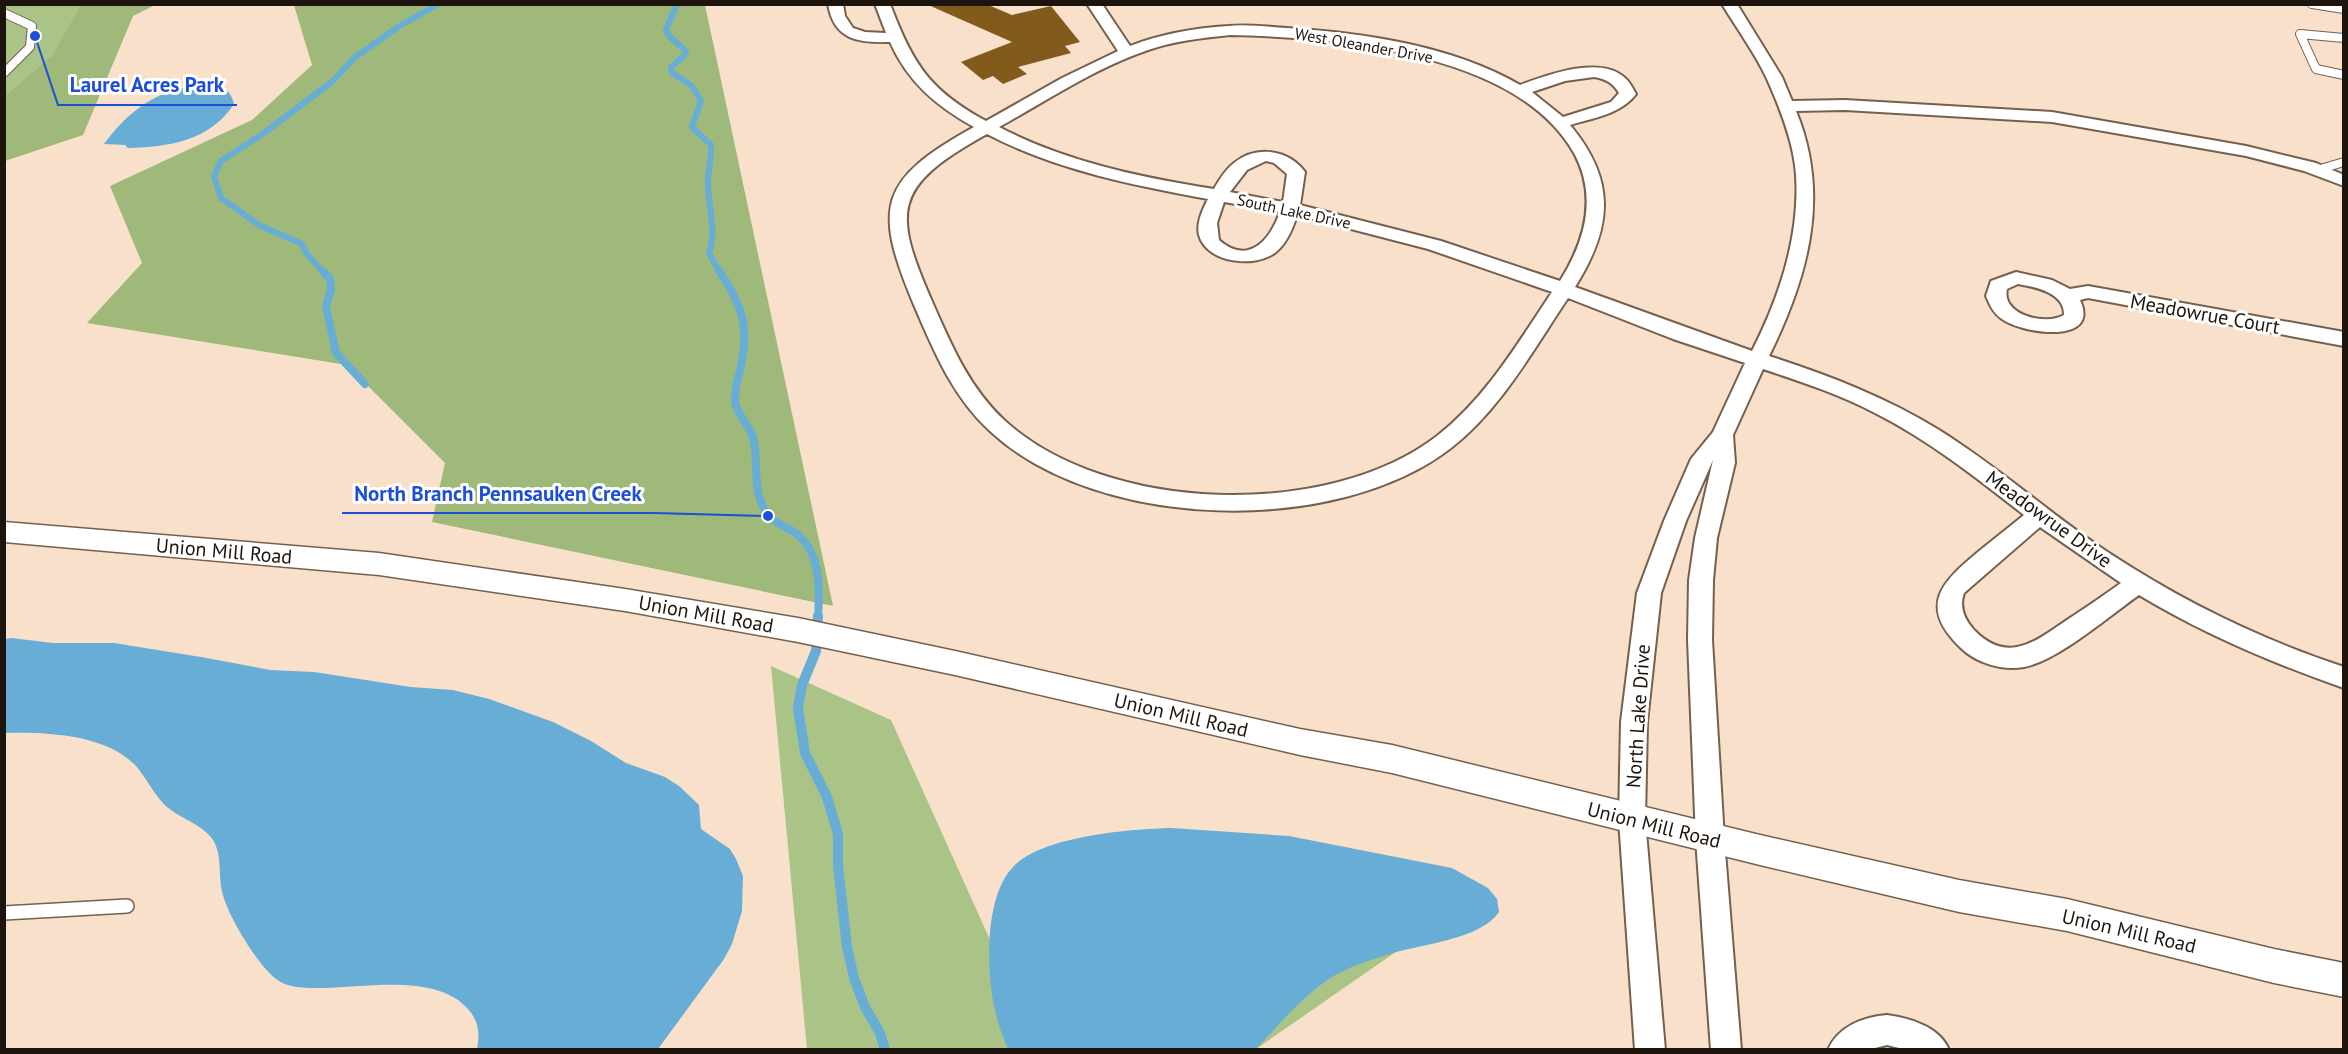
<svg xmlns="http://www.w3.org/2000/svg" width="2348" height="1054" font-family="'PT Sans',sans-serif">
<rect width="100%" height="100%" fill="#f9e0cb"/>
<g fill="#a9c486">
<path d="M 5,5 L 84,5 L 45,67 L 5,104 Z"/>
<path d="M 771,666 L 891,720 L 991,942 L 1488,888 L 1256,1049 L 807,1049 Z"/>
</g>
<g fill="#9eb979">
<path d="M 81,5 L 155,5 L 133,16 L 83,135 L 5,161 L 5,96 L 52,56 Z"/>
<path d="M 294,5 L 705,5 L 833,606 L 432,522 L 445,463 L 347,365 L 87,323 L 142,263 L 110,186 L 252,120 L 312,65 Z"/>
</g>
<g fill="#67add5">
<path d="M 211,84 C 224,86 231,91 234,104 C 210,141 168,147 128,148 L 125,145 L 104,144 C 133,105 163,87 211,84 Z"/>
<path d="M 11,638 L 53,643 L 114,643 L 201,657 L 270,670 L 314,672 L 411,687 L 453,690 L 489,699 L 553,722 L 591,741 L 626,763 L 665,777 L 679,786 L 699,805 L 701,829 L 730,849 L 736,859 L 743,876 L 742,911 L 732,944 L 724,959 L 658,1049 L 477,1049 C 480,1034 479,1020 467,1008 C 436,974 367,987 324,988 C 308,988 289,989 276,979 C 258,965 229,918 223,895 C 218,880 222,862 216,846 C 210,828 184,820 171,810 C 155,799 147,777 134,764 C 104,734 44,732 5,733 L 5,639 Z"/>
<path d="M 1171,828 L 1289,836 L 1452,868 L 1488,888 L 1497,899 L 1499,912 C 1481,939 1423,944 1393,953 C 1377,958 1360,963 1345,970 C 1310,986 1282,1022 1256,1049 L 1008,1049 C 1003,1037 998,1024 995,1010 C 986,972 984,895 1014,866 C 1043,836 1131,829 1171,828 Z"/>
</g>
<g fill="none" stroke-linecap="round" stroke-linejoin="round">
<g stroke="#67add5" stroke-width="6">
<path d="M 677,4 L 666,30 L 670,37 L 686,51 L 684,56 L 672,66 L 671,72 L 692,86 L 701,101 L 692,127 L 711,145 C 712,158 708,170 708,183 C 708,207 717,229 709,253 L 720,273"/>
<path d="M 324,273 L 306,253 L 302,244 L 259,225 L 221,198 L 214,176 L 221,161 L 264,133 L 333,81 L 354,58 L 398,27 L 438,4"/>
</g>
<g stroke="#67add5" stroke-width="8">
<path d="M 323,271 L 330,279 L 331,290 L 326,306 L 336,353 L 365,384"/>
<path d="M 719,271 C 740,301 749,324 742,361 C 740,373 734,388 735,401 C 736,414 750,425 753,438 C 758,456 754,477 759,496 C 766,520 774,520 792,531 C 821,547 820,589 818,618"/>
</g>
<path stroke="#67add5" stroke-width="10" d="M 818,616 L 816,651 L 802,685 L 798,708 L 805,753 L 827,797 L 838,834 L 838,866 L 847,947 L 854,978 L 865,1007 L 880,1033 L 885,1050"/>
</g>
<path fill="#825b1c" d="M 926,4 L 986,4 L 1012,15 L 1051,6 L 1080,42 L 1065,46 L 1071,53 L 1018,67 L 1027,74 L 1003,84 L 993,76 L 983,80 L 961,62 L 1012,42 Z"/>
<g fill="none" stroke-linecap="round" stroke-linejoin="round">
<defs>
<g id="service-far1">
<path d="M 2312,4 L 2344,9"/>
<path d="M 4,13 L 32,26 L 30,47 L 4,73"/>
<path d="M 2344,38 L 2300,34 L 2316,69 L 2344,75"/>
<path d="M 2317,170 L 2344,162"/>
</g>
<path id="service" d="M 4,913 L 127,906"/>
<g id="minor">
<path d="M 828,4 L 843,4 L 845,16 L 853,28 L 865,32 L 886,33 L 875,4 L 890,4 C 913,64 929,90 986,121 L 1062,78 L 1118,51 L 1087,4 L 1102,4 L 1130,46 C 1161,34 1195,28 1228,26 C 1248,24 1268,27 1287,28 C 1365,33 1453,46 1520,85 C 1548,75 1600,55 1625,78 C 1630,82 1633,89 1636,94 C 1621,114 1593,118 1570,125 C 1617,181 1612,228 1575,287 L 1752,351 C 1779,298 1800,236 1796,175 C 1794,143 1780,108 1767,79 C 1755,53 1737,29 1722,4 L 1737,4 L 1782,77 L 1792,101 L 1845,100 L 2052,112 L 2246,146 L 2316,163 L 2344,175 L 2344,186 L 2304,171 L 2246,156 L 2052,122 L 1845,110 L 1796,111 C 1831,196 1808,277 1769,356 C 1828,375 1886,397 1939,430 C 2000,468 2052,516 2112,555 C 2184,602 2262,640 2344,667 L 2344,688 C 2272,663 2204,634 2139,595 C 2109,616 2059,660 2024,667 C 2003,671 1976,663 1961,648 C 1917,606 1942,582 1978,552 C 1993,540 2009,527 2024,515 C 1977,478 1930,441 1877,414 C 1841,395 1802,382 1763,369 L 1733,435 L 1735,463 L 1717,538 L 1713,580 L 1712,640 L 1724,839 L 1741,1050 L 1711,1050 L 1696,839 L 1688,640 L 1689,580 L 1695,538 L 1713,460 L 1686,521 L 1661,593 L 1647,722 L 1645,820 L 1665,1050 L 1635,1050 L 1619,820 L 1621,722 L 1637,593 L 1664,521 L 1691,459 L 1713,432 L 1745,363 L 1673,339 L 1568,298 C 1533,350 1501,409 1451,448 C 1336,537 1097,531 990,431 C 952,396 934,351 914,305 C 873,207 878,180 974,127 C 936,106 908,82 890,42 C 858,43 834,40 828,4 ZM 1230,35 C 1334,37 1517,52 1574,153 C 1598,197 1585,241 1560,281 L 1441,241 L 1300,205 L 1305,172 C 1288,149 1256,145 1234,163 C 1225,170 1219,180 1214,189 C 1140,177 1066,162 999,127 C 1048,100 1095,68 1148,50 C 1174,41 1202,38 1230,35 ZM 1594,77 C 1606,79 1613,83 1619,93 L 1611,102 L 1563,117 L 1532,92 L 1565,81 ZM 987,134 C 1056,170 1132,185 1208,199 C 1203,209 1196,223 1199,235 C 1207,264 1256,268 1276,252 C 1287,243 1293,228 1297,215 L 1428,249 L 1552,292 C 1518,343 1486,398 1437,436 C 1328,520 1106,514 1004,420 C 970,388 953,349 934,306 C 892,211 891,187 987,134 ZM 1266,161 L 1274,163 L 1287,174 L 1283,202 L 1230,192 L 1247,170 ZM 1224,202 L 1280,212 C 1270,240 1249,266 1219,240 L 1217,223 ZM 2040,527 L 2121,583 C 2103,596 2085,608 2067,620 C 2036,641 2008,665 1974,630 C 1964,619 1959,607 1964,593 Z"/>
<path d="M 2016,272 L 2052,280 L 2070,289 L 2088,286 L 2344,332 L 2344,346 L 2088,298 L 2080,300 C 2101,345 2022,334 2002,319 C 1993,313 1990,305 1986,296 L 1991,281 ZM 2018,284 C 2036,287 2065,293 2064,315 C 2046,326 2001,315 2007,289 Z"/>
<path d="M 1887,1015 C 1910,1018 1940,1027 1949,1050 L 1907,1050 L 1887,1045 L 1867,1050 L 1828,1050 C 1838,1026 1864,1017 1887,1015 Z"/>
</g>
<path id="tertiary" d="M 4,522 L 379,553 L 625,589 L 798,618 L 955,651 L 1300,729 L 1392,745 L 1760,835 L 1959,880 L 2067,899 L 2274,949 L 2344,963 L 2344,997 L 2274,983 L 2067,931 L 1959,912 L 1760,865 L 1392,773 L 1300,755 L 955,675 L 798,642 L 625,611 L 379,575 L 4,542 Z"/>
</defs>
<use href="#service-far1" stroke="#75604d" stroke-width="10"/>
<use href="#service" stroke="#75604d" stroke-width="16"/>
<use href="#minor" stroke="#75604d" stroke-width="4"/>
<use href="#tertiary" stroke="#75604d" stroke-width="3"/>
<use href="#service-far1" stroke="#fff" stroke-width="8"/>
<use href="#service" stroke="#fff" stroke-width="13"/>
<use href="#minor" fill="#fff" fill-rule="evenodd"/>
<use href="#tertiary" fill="#fff" fill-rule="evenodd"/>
</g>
<g text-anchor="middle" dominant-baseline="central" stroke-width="6" stroke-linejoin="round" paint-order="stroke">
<g font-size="16" fill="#1d150d" stroke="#fff">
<text transform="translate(1364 45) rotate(10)">West Oleander Drive</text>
<text transform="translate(1294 211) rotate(12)">South Lake Drive</text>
</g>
<g font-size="20" fill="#1d150d" stroke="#fff">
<text transform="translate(2205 314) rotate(10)">Meadowrue Court</text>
<text transform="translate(2049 519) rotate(36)">Meadowrue Drive</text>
<text transform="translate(224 551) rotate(5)">Union Mill Road</text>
<text transform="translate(706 614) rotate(10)">Union Mill Road</text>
<text transform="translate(1181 715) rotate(13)">Union Mill Road</text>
<text transform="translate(1638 716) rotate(-86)">North Lake Drive</text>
<text transform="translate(1654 825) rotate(14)">Union Mill Road</text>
<text transform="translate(2129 931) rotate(13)">Union Mill Road</text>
</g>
</g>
<path fill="none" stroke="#1d4ed8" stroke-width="2" d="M35 36L58 105H237M768 516L654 513H342"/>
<g fill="#1d4ed8" stroke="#fff" stroke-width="2">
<circle cx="35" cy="36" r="6"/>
<circle cx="768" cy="516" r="6"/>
</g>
<g font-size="21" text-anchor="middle" font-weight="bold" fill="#1d4ed8" stroke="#fff" stroke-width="6" stroke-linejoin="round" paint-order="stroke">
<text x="147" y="92">Laurel Acres Park</text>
<text x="498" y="501">North Branch Pennsauken Creek</text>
</g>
<rect width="2348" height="1054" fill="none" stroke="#1d150d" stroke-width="12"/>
</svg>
